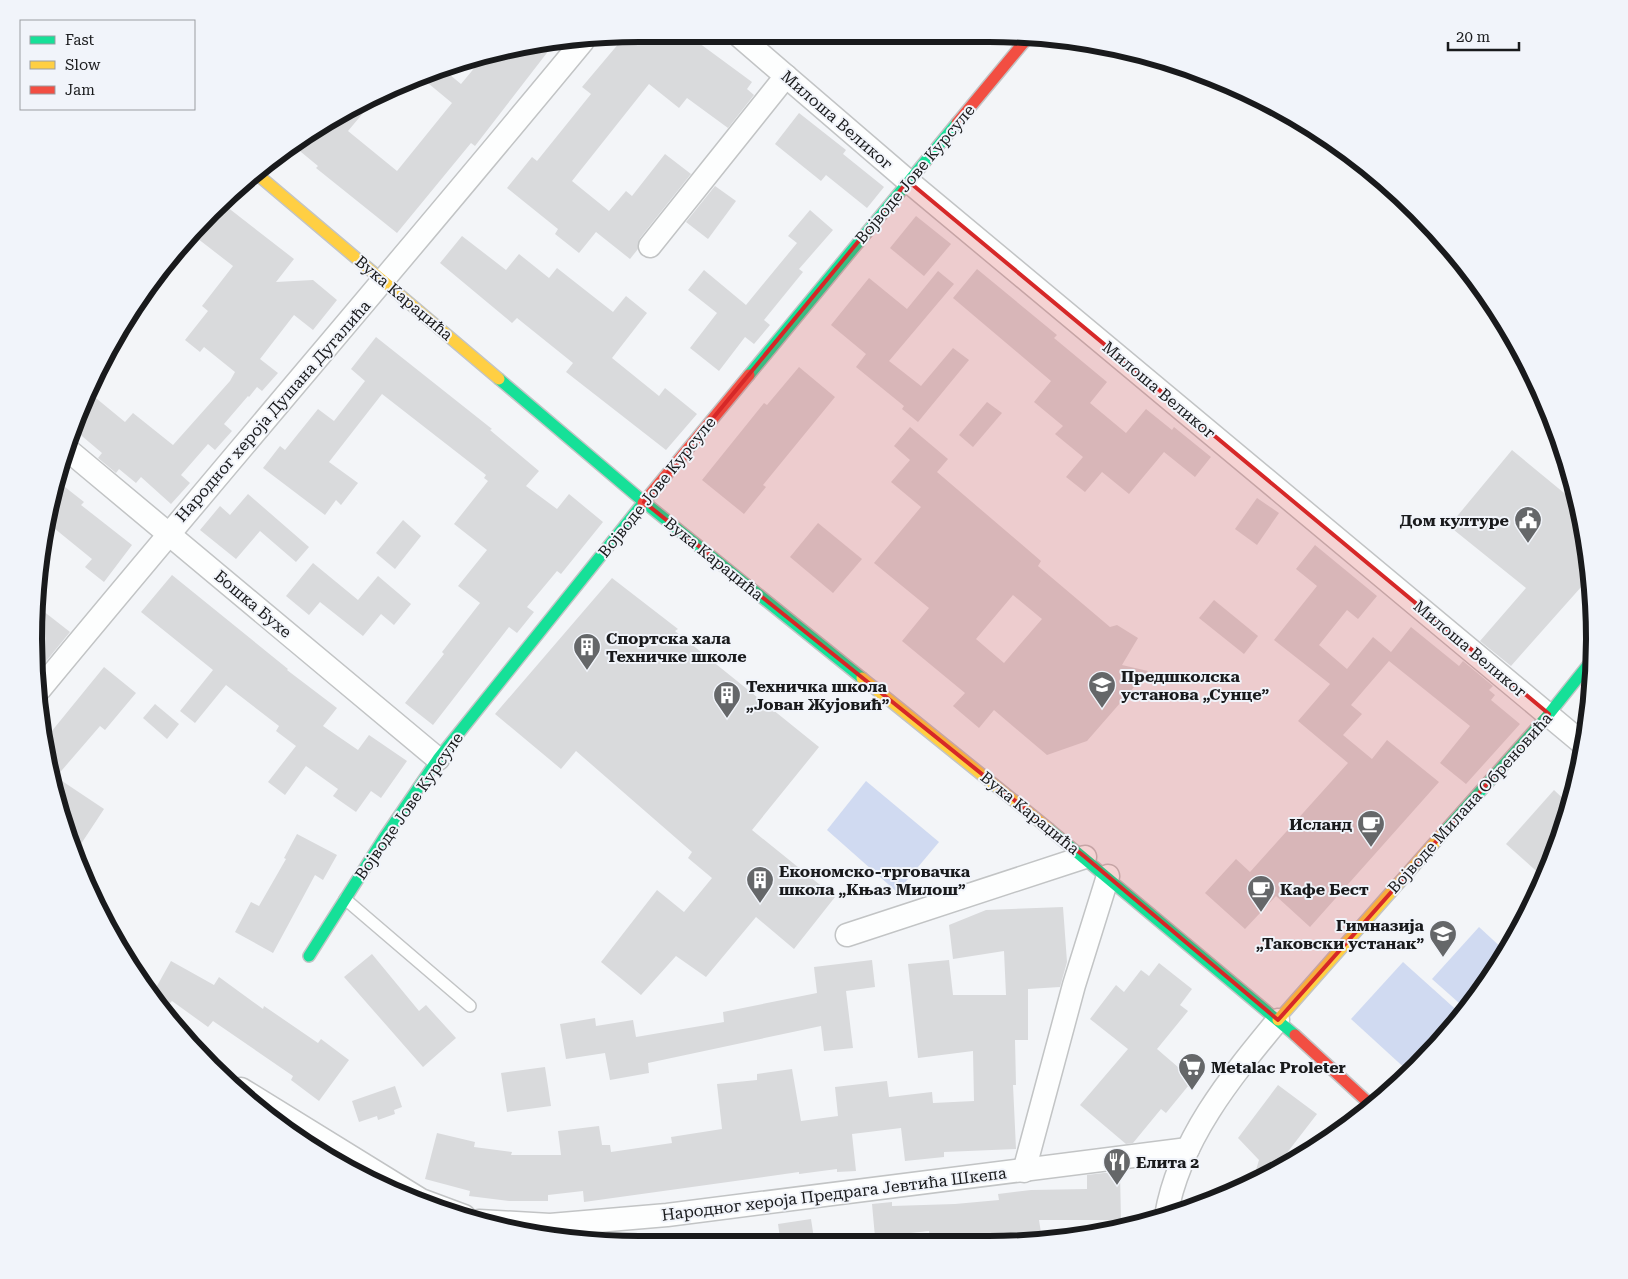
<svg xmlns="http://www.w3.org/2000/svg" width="1628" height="1279" font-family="'Roboto Serif',serif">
<rect width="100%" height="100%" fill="#f3f5f8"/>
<g fill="#d0daf1">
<path d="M 866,781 L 939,842 L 897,892 L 827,830 Z"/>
<path d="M 1479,927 L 1505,951 L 1467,1010 L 1432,979 Z"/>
<path d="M 1403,962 L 1462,1015 L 1409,1072 L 1351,1019 Z"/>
</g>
<g fill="#d9dadc" fill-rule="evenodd">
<path d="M 640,34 L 706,34 L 699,43 L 752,82 L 747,89 L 754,95 L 728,128 L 687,98 L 679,108 L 649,84 L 572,181 L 609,211 L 626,191 L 632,196 L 665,154 L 691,174 L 640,238 L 638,249 L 630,259 L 596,232 L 579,253 L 555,234 L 558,229 L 507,188 L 532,157 L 537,161 L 591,94 L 582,87 L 625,36 Z"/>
<path d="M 553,45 L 475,146 L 471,143 L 397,233 L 316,168 L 318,166 L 295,147 L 337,115 L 374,100 L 348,131 L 397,171 L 452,103 L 423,79 L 444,70 L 461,84 L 486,54 Z"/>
<path d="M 799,113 L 846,150 L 843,154 L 884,187 L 867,208 L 826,175 L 821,181 L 775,144 Z"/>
<path d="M 715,186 L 736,201 L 708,239 L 686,222 Z"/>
<path d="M 222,203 L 294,259 L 276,282 L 313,280 L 337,300 L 313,330 L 294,315 L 260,359 L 278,373 L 262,391 L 257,387 L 249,397 L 248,396 L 224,424 L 232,431 L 215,450 L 208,444 L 181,475 L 190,483 L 171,504 L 141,477 L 136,483 L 119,469 L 116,473 L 98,458 L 102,453 L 76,431 L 91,394 L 125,422 L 133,413 L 173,445 L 230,381 L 235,372 L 204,347 L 200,352 L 185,340 L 208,311 L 202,306 L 233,266 L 193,235 L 211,211 Z"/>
<path d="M 810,210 L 833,230 L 799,269 L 803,272 L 764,320 L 770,325 L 754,344 L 745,337 L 719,371 L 690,348 L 717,313 L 688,290 L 704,270 L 746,305 L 797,243 L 788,236 Z"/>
<path d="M 916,216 L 951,244 L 924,276 L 890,248 Z"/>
<path d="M 462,236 L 506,270 L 519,254 L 549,278 L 557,268 L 613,312 L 626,296 L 647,313 L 612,358 L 659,396 L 665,388 L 697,414 L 666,450 L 566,372 L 573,363 L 517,318 L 512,323 L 440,263 Z"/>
<path d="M 977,269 L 1057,335 L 1054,338 L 1107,382 L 1090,403 L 1126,433 L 1146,409 L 1172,430 L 1174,427 L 1211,457 L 1195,477 L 1164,452 L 1129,494 L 1102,472 L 1085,492 L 1066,477 L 1083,457 L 1055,434 L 1063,426 L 1034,402 L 1051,381 L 953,298 Z"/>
<path d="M 938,271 L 954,284 L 889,361 L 921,386 L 953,348 L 969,360 L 918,422 L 902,409 L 904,406 L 856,367 L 866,354 L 831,325 L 869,278 L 907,309 Z"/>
<path d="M 376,337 L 492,429 L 490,430 L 539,471 L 526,486 L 557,509 L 569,494 L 603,522 L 561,574 L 557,571 L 527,607 L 534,612 L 517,633 L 509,627 L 433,725 L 405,703 L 444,654 L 442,652 L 480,603 L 458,586 L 487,550 L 454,524 L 488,481 L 484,478 L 486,475 L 382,394 L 329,462 L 358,483 L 341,505 L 336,500 L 325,515 L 263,468 L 280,446 L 285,450 L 318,409 L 334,421 L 365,381 L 351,369 Z"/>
<path d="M 799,367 L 835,397 L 763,485 L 766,487 L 744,514 L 702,480 L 764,403 L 767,405 Z"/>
<path d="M 987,402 L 1002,413 L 973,447 L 959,435 Z"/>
<path d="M 910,427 L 948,459 L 937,472 L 1041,561 L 1038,566 L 1110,627 L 1117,625 L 1138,638 L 1122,665 L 1148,671 L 1087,741 L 1047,755 L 994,710 L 979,728 L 953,706 L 965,693 L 902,641 L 929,608 L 874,563 L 921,507 L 891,482 L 910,460 L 894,446 ZM 1013,595 L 1042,619 L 1004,663 L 976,639 Z"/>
<path d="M 1512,450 L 1575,502 L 1589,561 L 1590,577 L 1511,666 L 1480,641 L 1526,588 L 1449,526 Z"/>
<path d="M 56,480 L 84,502 L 81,505 L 132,545 L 104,582 L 85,567 L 92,559 L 49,524 Z"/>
<path d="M 248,494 L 309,547 L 296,562 L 260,531 L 236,559 L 200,530 L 220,506 L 230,515 Z"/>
<path d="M 1257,498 L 1279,513 L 1257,545 L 1235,529 Z"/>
<path d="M 403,520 L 421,536 L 395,569 L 376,553 Z"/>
<path d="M 818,523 L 862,559 L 833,593 L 790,557 Z"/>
<path d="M 1315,545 L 1377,596 L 1358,619 L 1347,610 L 1319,645 L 1347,669 L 1373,637 L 1391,652 L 1411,627 L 1459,666 L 1463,661 L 1493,686 L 1489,690 L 1495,695 L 1491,700 L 1520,724 L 1466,784 L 1440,763 L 1470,726 L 1389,661 L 1351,705 L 1362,714 L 1343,735 L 1372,759 L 1387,740 L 1439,782 L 1310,927 L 1276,896 L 1245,929 L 1205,893 L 1236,859 L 1250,872 L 1348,763 L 1298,721 L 1330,684 L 1274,640 L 1317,586 L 1296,569 Z"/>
<path d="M 313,563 L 358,600 L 378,576 L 411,604 L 394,625 L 381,614 L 363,636 L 320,602 L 309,615 L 286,596 Z"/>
<path d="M 172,575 L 288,669 L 287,670 L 337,708 L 323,726 L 358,750 L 369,735 L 407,761 L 381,798 L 371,791 L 356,812 L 333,796 L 338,789 L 306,766 L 285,795 L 268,782 L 296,746 L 276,731 L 279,726 L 226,685 L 195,723 L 180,711 L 213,670 L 141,612 Z"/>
<path d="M 612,578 L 678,629 L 675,631 L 819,747 L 752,830 L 835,897 L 794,949 L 756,917 L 706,977 L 676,956 L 641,995 L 601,962 L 657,890 L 684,912 L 712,878 L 688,858 L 692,852 L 576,751 L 561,769 L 495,714 Z"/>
<path d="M 1214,600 L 1258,636 L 1244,654 L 1199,618 Z"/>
<path d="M 38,607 L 70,632 L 38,671 L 34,639 Z"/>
<path d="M 104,667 L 136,693 L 105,730 L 100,726 L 56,777 L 104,809 L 77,850 L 54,796 L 47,737 Z"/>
<path d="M 155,704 L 179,724 L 167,739 L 143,718 Z"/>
<path d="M 1554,790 L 1570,805 L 1543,877 L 1506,844 Z"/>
<path d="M 297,834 L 337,855 L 323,880 L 315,875 L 273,953 L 235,932 L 251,902 L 259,906 L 286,859 L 284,858 Z"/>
<path d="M 1063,907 L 1067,962 L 1060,987 L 1028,989 L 1028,1040 L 1015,1040 L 1016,1085 L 1013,1085 L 1016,1149 L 944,1152 L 944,1157 L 905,1161 L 901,1128 L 852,1134 L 856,1171 L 837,1172 L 837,1169 L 799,1174 L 799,1172 L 584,1202 L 583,1191 L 548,1195 L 548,1201 L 509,1201 L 469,1196 L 470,1191 L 425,1179 L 437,1133 L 475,1142 L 474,1147 L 512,1152 L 511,1155 L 561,1155 L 558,1131 L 599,1126 L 602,1145 L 610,1145 L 611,1152 L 672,1143 L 671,1137 L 722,1129 L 717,1084 L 757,1080 L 757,1074 L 792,1069 L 801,1121 L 838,1116 L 835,1087 L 887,1081 L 889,1097 L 932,1092 L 933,1103 L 974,1101 L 973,1051 L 918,1058 L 908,964 L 949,960 L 953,995 L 1006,995 L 1004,951 L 953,959 L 949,925 L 986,910 Z"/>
<path d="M 372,954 L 419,1011 L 426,1005 L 456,1038 L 423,1067 L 344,977 Z"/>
<path d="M 872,960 L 875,987 L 846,991 L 853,1048 L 824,1051 L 821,1026 L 648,1063 L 649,1073 L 610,1080 L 605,1053 L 566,1059 L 560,1024 L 595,1018 L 596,1026 L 633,1020 L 636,1037 L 724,1022 L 723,1012 L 817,993 L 814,967 Z"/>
<path d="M 171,961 L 214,985 L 219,977 L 263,1009 L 264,1006 L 318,1043 L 321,1039 L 349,1060 L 319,1101 L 291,1080 L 293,1076 L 213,1021 L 208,1027 L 172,1001 L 170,1003 L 153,993 Z"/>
<path d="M 1159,963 L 1192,989 L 1180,1005 L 1188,1011 L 1157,1049 L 1193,1080 L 1166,1113 L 1161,1109 L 1133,1143 L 1126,1144 L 1080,1105 L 1128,1049 L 1090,1019 L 1116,985 L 1124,992 L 1141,970 L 1149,976 Z"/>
<path d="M 545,1067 L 551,1106 L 507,1112 L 501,1073 Z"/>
<path d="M 1278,1085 L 1317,1114 L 1283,1158 L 1295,1162 L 1253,1180 L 1259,1160 L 1238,1138 Z"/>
<path d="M 395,1086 L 402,1107 L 394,1110 L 395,1114 L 378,1120 L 377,1116 L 359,1122 L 352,1101 Z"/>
<path d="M 1104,1173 L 1120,1173 L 1121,1220 L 1039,1220 L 1042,1239 L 1005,1244 L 930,1244 L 929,1231 L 875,1237 L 872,1204 L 892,1202 L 892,1206 L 955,1204 L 999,1200 L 998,1194 L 1031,1190 L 1087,1189 L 1087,1175 Z"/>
<path d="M 811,1219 L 815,1245 L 781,1245 L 778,1224 Z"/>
</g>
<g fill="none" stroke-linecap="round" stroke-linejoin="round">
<defs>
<path id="lane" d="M 345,899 L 470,1006"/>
<g id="street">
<path d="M 737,34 L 908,181 L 1582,743"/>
<path d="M 650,246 L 786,76"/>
<path d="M 68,450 L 438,759"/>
<path d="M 40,689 C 220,471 404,258 583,41"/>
<path d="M 847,935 L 1085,857"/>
<path d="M 241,1089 L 421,1200 L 464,1216"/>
<path d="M 1024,1171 L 1074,985 L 1108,876"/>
<path d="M 1166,1216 C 1179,1140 1230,1078 1278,1020"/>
<path d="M 479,1221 L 550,1225 L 667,1215 L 1188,1149"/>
</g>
<g id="fast">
<path d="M 749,375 L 957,123"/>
<path d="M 499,379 L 644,502 L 862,678"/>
<path d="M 1049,829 L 1295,1035"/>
<path d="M 1444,832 L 1549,714 L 1592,660"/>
<path d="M 309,956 L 384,838 L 438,759 L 643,503"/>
</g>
<g id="slow">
<path d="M 258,175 L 499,379"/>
<path d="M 862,678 L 1049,829"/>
<path d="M 1278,1020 L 1444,832"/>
</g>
<g id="jam">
<path d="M 957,123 L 1030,35"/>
<path d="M 643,503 L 749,375"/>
<path d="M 1295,1035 L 1372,1106"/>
</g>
</defs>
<use href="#lane" stroke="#c2c4c5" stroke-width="14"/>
<use href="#street" stroke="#c2c4c5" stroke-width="25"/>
<use href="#fast" stroke="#c2c4c5" stroke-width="14"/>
<use href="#slow" stroke="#c2c4c5" stroke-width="14"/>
<use href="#jam" stroke="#c2c4c5" stroke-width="14"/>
<use href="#lane" stroke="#fdfefe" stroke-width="11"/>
<use href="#street" stroke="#fdfefe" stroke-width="22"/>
<use href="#fast" stroke="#16e098" stroke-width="11"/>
<use href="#slow" stroke="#ffcf43" stroke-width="11"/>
<use href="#jam" stroke="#f24e42" stroke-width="11"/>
</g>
<path fill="#d62828" fill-opacity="0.2" stroke="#d62828" stroke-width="4" stroke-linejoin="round" d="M 908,181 L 1549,714 L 1278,1020 L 1085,857 L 644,502 Z"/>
<defs>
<symbol id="civic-pin" viewBox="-11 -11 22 30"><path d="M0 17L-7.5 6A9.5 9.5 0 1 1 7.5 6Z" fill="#656769" stroke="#f1f4fa"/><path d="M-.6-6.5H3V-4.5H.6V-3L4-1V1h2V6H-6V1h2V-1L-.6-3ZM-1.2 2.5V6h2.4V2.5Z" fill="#fff"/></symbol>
<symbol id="building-pin" viewBox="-11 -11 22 30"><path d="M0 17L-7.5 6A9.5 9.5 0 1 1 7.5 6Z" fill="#656769" stroke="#f1f4fa"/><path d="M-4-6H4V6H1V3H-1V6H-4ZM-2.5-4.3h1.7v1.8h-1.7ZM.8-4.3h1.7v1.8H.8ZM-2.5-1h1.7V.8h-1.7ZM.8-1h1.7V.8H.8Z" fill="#fff"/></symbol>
<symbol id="school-pin" viewBox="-11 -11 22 30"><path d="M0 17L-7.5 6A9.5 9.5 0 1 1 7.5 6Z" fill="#656769" stroke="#f1f4fa"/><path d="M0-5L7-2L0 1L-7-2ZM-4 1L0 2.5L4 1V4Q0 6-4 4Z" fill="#fff"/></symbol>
<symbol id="cafe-pin" viewBox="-11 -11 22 30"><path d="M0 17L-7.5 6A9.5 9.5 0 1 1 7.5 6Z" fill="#656769" stroke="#f1f4fa"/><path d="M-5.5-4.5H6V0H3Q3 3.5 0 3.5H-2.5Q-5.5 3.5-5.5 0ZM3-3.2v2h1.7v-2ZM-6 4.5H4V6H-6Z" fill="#fff"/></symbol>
<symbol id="supermarket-pin" viewBox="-11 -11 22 30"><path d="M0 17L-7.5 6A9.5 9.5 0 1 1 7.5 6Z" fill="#656769" stroke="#f1f4fa"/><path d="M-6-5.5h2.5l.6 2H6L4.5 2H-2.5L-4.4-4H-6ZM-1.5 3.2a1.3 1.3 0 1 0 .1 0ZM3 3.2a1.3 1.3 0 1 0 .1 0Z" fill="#fff"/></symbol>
<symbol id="restaurant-pin" viewBox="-11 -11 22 30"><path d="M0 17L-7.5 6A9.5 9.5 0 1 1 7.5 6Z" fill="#656769" stroke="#f1f4fa"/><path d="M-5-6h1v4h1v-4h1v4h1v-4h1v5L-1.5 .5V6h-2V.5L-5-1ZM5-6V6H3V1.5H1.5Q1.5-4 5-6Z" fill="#fff"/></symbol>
</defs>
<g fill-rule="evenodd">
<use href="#civic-pin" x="1512" y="504" width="32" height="43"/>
<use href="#building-pin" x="571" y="631" width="32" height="43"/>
<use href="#school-pin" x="1086" y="669" width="32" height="43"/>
<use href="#building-pin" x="711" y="679" width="32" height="43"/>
<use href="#cafe-pin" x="1355" y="808" width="32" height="43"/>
<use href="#building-pin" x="744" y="864" width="32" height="43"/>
<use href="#cafe-pin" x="1245" y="873" width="32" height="43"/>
<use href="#school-pin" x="1427" y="918" width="32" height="43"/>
<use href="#supermarket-pin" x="1176" y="1051" width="32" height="43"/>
<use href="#restaurant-pin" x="1101" y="1146" width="32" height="43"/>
</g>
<g text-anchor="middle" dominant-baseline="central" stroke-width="4" stroke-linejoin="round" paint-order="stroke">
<g font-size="16" fill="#191a1c" stroke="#f1f4fa">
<text transform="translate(837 120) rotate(41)">Милоша Великог</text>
<text transform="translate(915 174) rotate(-50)">Војводе Јове Курсуле</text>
<text transform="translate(404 298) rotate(40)">Вука Караџића</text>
<text transform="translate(1159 390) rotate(40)">Милоша Великог</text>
<text transform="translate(273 411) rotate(-49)">Народног хероја Душана Дугалића</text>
<text transform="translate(657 487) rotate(-51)">Војводе Јове Курсуле</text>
<text transform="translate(714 559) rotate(39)">Вука Караџића</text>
<text transform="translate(253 604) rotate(40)">Бошка Бухе</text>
<text transform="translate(1470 649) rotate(40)">Милоша Великог</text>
<text transform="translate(1470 803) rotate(-48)">Војводе Милана Обреновића</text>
<text transform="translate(409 806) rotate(-55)">Војводе Јове Курсуле</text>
<text transform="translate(1030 813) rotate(39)">Вука Караџића</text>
<text transform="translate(834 1194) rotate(-7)">Народног хероја Предрага Јевтића Шкепа</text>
</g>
<g font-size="16" font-weight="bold" fill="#191a1c" stroke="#f1f4fa" text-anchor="start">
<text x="1509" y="520" text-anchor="end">Дом културе</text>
<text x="606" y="638">Спортска хала<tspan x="606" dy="18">Техничке школе</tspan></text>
<text x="1121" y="676">Предшколска<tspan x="1121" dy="18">установа „Сунце”</tspan></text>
<text x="746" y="686">Техничка школа<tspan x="746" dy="18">„Јован Жујовић”</tspan></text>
<text x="1352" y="824" text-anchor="end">Исланд</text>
<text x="779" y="871">Економско-трговачка<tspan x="779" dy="18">школа „Књаз Милош”</tspan></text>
<text x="1280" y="889">Кафе Бест</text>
<text x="1424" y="925" text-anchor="end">Гимназија<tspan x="1424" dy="18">„Таковски устанак”</tspan></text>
<text x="1211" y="1067">Metalac Proleter</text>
<text x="1136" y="1162">Елита 2</text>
</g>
</g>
<path d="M0 0H1628V1279H0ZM639 42H989A597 597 0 0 1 1586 639V639A597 597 0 0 1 989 1236H639A597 597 0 0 1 42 639V639A597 597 0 0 1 639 42Z" fill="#f1f4fa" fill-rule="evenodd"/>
<path fill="none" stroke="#191a1c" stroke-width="6" d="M639 42H989A597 597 0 0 1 1586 639V639A597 597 0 0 1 989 1236H639A597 597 0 0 1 42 639V639A597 597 0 0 1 639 42Z"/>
<rect x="20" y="20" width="175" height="90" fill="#f1f4fa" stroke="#9b9da1"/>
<rect x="30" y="36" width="25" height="8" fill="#16e098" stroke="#9b9da1"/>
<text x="65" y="45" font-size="15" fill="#191a1c">Fast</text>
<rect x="30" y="61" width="25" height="8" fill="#ffcf43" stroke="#9b9da1"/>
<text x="65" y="70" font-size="15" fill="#191a1c">Slow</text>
<rect x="30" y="86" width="25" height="8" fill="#f24e42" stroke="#9b9da1"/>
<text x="65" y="95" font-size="15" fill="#191a1c">Jam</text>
<path d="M1448 42v8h71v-8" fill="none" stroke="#191a1c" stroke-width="2.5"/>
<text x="1456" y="42" font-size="15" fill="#191a1c" stroke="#f1f4fa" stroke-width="4" paint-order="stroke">20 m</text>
</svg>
